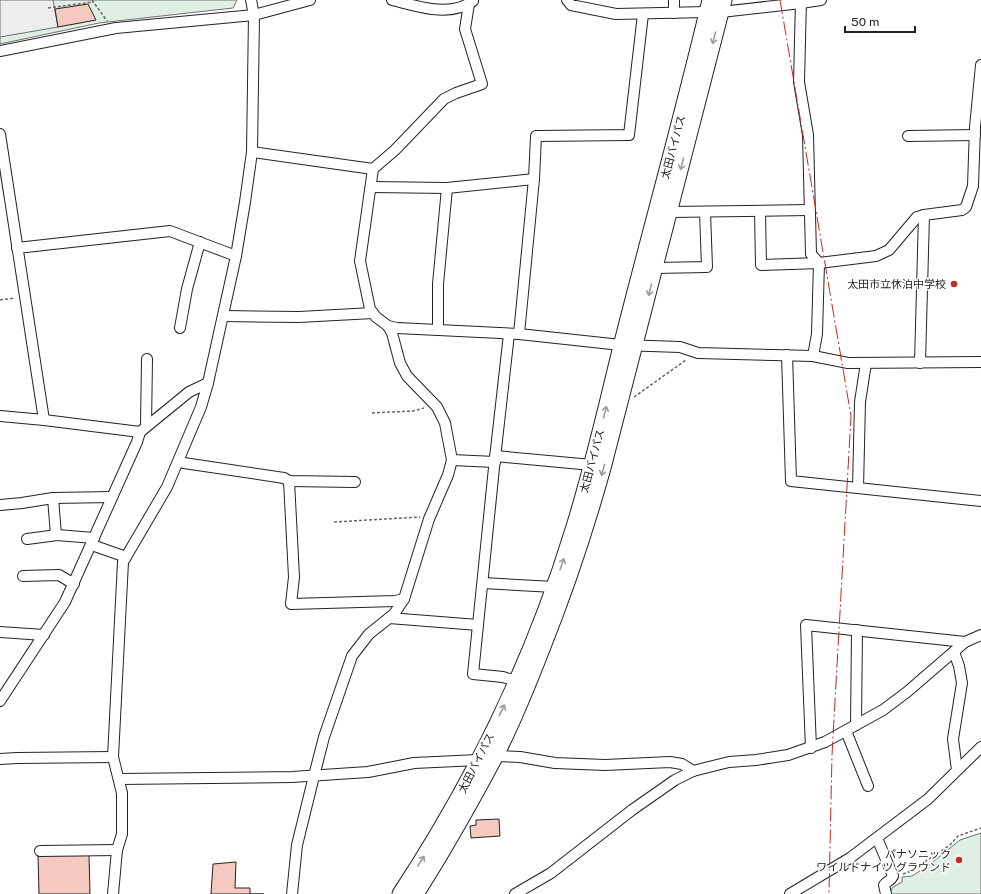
<svg xmlns="http://www.w3.org/2000/svg" width="981" height="894" font-family="'Public Sans','Noto Sans JP',sans-serif">
<rect width="100%" height="100%" fill="#fff"/>
<g fill="#e0efe3" stroke="#6f6f6f">
<path d="M 0,0 L 237,0 L 233,8 L 99,23 L 0,44 Z"/>
<path d="M 981,833 L 981,894 L 889,894 L 893,887 L 902,882 L 902,877 L 912,876 L 929,865 L 960,840 Z"/>
</g>
<path fill="#ededed" stroke="#6f6f6f" d="M 0,0 L 53,0 L 58,27 L 0,37 Z"/>
<g fill="none" stroke-linecap="round" stroke-linejoin="round">
<path stroke="#c7d3dd" stroke-width="3" d="M 0,167 L 5,198"/>
</g>
<g fill="#f3c9c0" stroke="#222">
<path d="M 88,4 L 96,20 L 58,27 L 55,9 Z"/>
<path d="M 499,819 L 500,836 L 471,838 L 470,826 L 476,825 L 476,820 Z"/>
<path d="M 89,854 L 90,894 L 39,894 L 38,856 Z"/>
<path d="M 236,862 L 235,888 L 250,888 L 250,894 L 264,894 L 211,894 L 213,864 Z"/>
</g>
<g fill="none" stroke-linecap="round" stroke-linejoin="round">
<defs>
<g id="minor">
<path d="M 392,0 C 417,6 449,18 473,1"/>
<path d="M 567,0 L 571,5 L 616,14 L 707,12"/>
<path d="M 801,0 L 799,82 L 808,135 L 811,254 L 819,263 L 817,334 L 813,356"/>
<path d="M 469,4 L 465,29 L 482,84 L 456,93 L 444,99 L 395,150 L 373,169 L 360,261 L 370,309 L 376,317 L 388,326 L 397,328 L 519,334 L 621,345 L 680,347 L 698,353 L 813,356 L 848,363 L 981,362"/>
<path d="M 721,12 L 801,3 L 821,0"/>
<path d="M 674,13 L 674,0"/>
<path d="M 0,51 L 116,28 L 254,15 L 310,0"/>
<path d="M 0,134 L 44,420"/>
<path d="M 908,136 L 975,135"/>
<path d="M 252,152 L 373,169"/>
<path d="M 371,187 L 447,188 L 534,179"/>
<path d="M 760,211 L 761,265 L 819,263 L 876,256 L 889,250 L 917,217 L 924,215"/>
<path d="M 669,212 L 809,210"/>
<path d="M 17,248 L 170,231 L 236,256"/>
<path d="M 655,268 L 707,267 L 705,212"/>
<path d="M 223,316 L 299,317 L 373,313"/>
<path d="M 180,328 L 187,289 L 200,242"/>
<path d="M 438,330 L 438,284 L 447,188"/>
<path d="M 509,334 L 495,458 L 473,674 L 503,677 L 516,681"/>
<path d="M 519,334 L 534,179 L 536,136 L 629,135 L 643,14"/>
<path d="M 787,355 L 791,481 L 981,501"/>
<path d="M 920,363 L 924,215 L 962,210 L 966,207 L 973,186 L 975,127 L 981,65"/>
<path d="M 0,416 L 44,420 L 140,432 L 189,392 L 208,383"/>
<path d="M 146,426 L 147,359"/>
<path d="M 495,456 L 592,465"/>
<path d="M 179,460 L 184,463 L 284,478 L 289,481 L 355,482"/>
<path d="M 452,460 L 495,462"/>
<path d="M 289,481 L 294,577 L 291,604 L 395,601 L 404,599"/>
<path d="M 858,488 L 860,402 L 866,363"/>
<path d="M 53,498 L 56,535"/>
<path d="M 0,505 L 22,503 L 53,498 L 112,497"/>
<path d="M 27,539 L 57,535 L 94,538"/>
<path d="M 92,545 L 126,557"/>
<path d="M 23,576 L 59,575 L 74,584"/>
<path d="M 483,583 L 554,587"/>
<path d="M 389,618 L 478,625"/>
<path d="M 0,632 L 44,635"/>
<path d="M 954,652 L 959,666 L 962,683 L 953,739 L 957,770"/>
<path d="M 0,701 L 65,602 L 137,442 L 140,432"/>
<path d="M 856,725 L 857,630"/>
<path d="M 846,731 L 868,786"/>
<path d="M 811,748 L 806,625 L 965,642"/>
<path d="M 0,759 L 17,758 L 113,757"/>
<path d="M 119,779 L 292,777 L 368,772 L 414,763 L 478,760 L 495,756 L 520,757 L 555,763 L 605,765 L 670,762 L 682,764 L 693,771"/>
<path d="M 877,838 L 893,876 C 891,881 887,881 884,885 L 886,894"/>
<path d="M 40,851 L 117,850"/>
<path d="M 113,894 L 117,850 L 122,834 L 122,793 L 113,757 L 123,562 L 167,487 L 201,407 L 208,383 L 236,256 L 245,202 L 252,152 L 254,15 L 251,0"/>
<path d="M 292,894 L 297,845 L 314,776 L 324,737 L 352,656 L 369,634 L 394,614 L 404,599 L 429,519 L 448,475 L 452,460 L 445,423 L 437,407 L 407,376 L 400,363 L 392,333 L 388,326"/>
<path d="M 515,894 L 551,873 L 632,810 L 675,780 L 693,771 L 729,762 L 756,760 L 788,755 L 825,742 L 883,710 L 907,692 L 965,642 L 981,635"/>
<path d="M 790,894 L 850,858 L 928,799 L 981,747"/>
</g>
<g id="highway">
<path d="M 400,894 C 473,783 533,660 572,533 C 595,461 610,388 629,315 C 656,210 685,105 710,0"/>
<path d="M 416,894 C 444,850 470,804 495,757 C 513,723 528,685 542,649 C 566,589 586,529 603,468 L 724,0"/>
</g>
</defs>
<use href="#minor" stroke="#222" stroke-width="12"/>
<use href="#highway" stroke="#222" stroke-width="17"/>
<g stroke="#646464" stroke-width="1.5" stroke-dasharray="3 2" stroke-linecap="butt">
<path d="M 92,0 L 107,21"/>
<path d="M 48,8 L 93,2"/>
<path d="M 0,300 L 15,298"/>
<path d="M 634,397 L 686,360"/>
<path d="M 372,413 L 413,411 L 424,408"/>
<path d="M 334,522 L 420,517"/>
<path d="M 903,874 L 911,871 L 950,845 L 958,836 L 981,828"/>
</g>
<use href="#minor" stroke="#fff" stroke-width="10"/>
<use href="#highway" stroke="#fff" stroke-width="15"/>
<path stroke="#c62828" stroke-width="1" stroke-dasharray="14 3 2 3" stroke-linecap="butt" d="M 780,0 L 851,416 L 832,755 L 829,894"/>
</g>
<defs><path id="oneway-shaft" d="M-6 0H5M1.5-3L5.5 0L1.5 3" fill="none" stroke-width="1.6" stroke-linecap="round" stroke-linejoin="round"/></defs>
<g stroke="#9c9c9c">
<use href="#oneway-shaft" transform="translate(714 38) rotate(104)"/>
<use href="#oneway-shaft" transform="translate(682 164) rotate(104)"/>
<use href="#oneway-shaft" transform="translate(650 290) rotate(104)"/>
<use href="#oneway-shaft" transform="translate(605 412) rotate(-76)"/>
<use href="#oneway-shaft" transform="translate(603 470) rotate(105)"/>
<use href="#oneway-shaft" transform="translate(562 564) rotate(-71)"/>
<use href="#oneway-shaft" transform="translate(502 710) rotate(-64)"/>
<use href="#oneway-shaft" transform="translate(421 861) rotate(-57)"/>
</g>
<g fill="#c62828" stroke="#fff" stroke-width="1.5">
<circle cx="954" cy="284" r="4"/>
<circle cx="959" cy="860" r="4"/>
</g>
<g text-anchor="middle" dominant-baseline="central" stroke-width="3" stroke-linejoin="round" paint-order="stroke">
<g font-size="11" fill="#222" stroke="#fff">
<text transform="translate(673 147) rotate(-75)">太田バイパス</text>
<text transform="translate(592 461) rotate(-75)">太田バイパス</text>
<text transform="translate(476 763) rotate(-63)">太田バイパス</text>
</g>
<g font-size="11" fill="#222" stroke="#fff" text-anchor="end">
<text x="946" y="284">太田市立休泊中学校</text>
<text x="951" y="854">パナソニック<tspan x="951" dy="13">ワイルドナイツ グラウンド</tspan></text>
</g>
</g>
<path d="M845 26v6h70v-6" fill="none" stroke="#222222" stroke-width="2"/>
<text x="851" y="26" font-size="12" fill="#222222" stroke="#ffffff" stroke-width="3" paint-order="stroke">50 m</text>
</svg>
